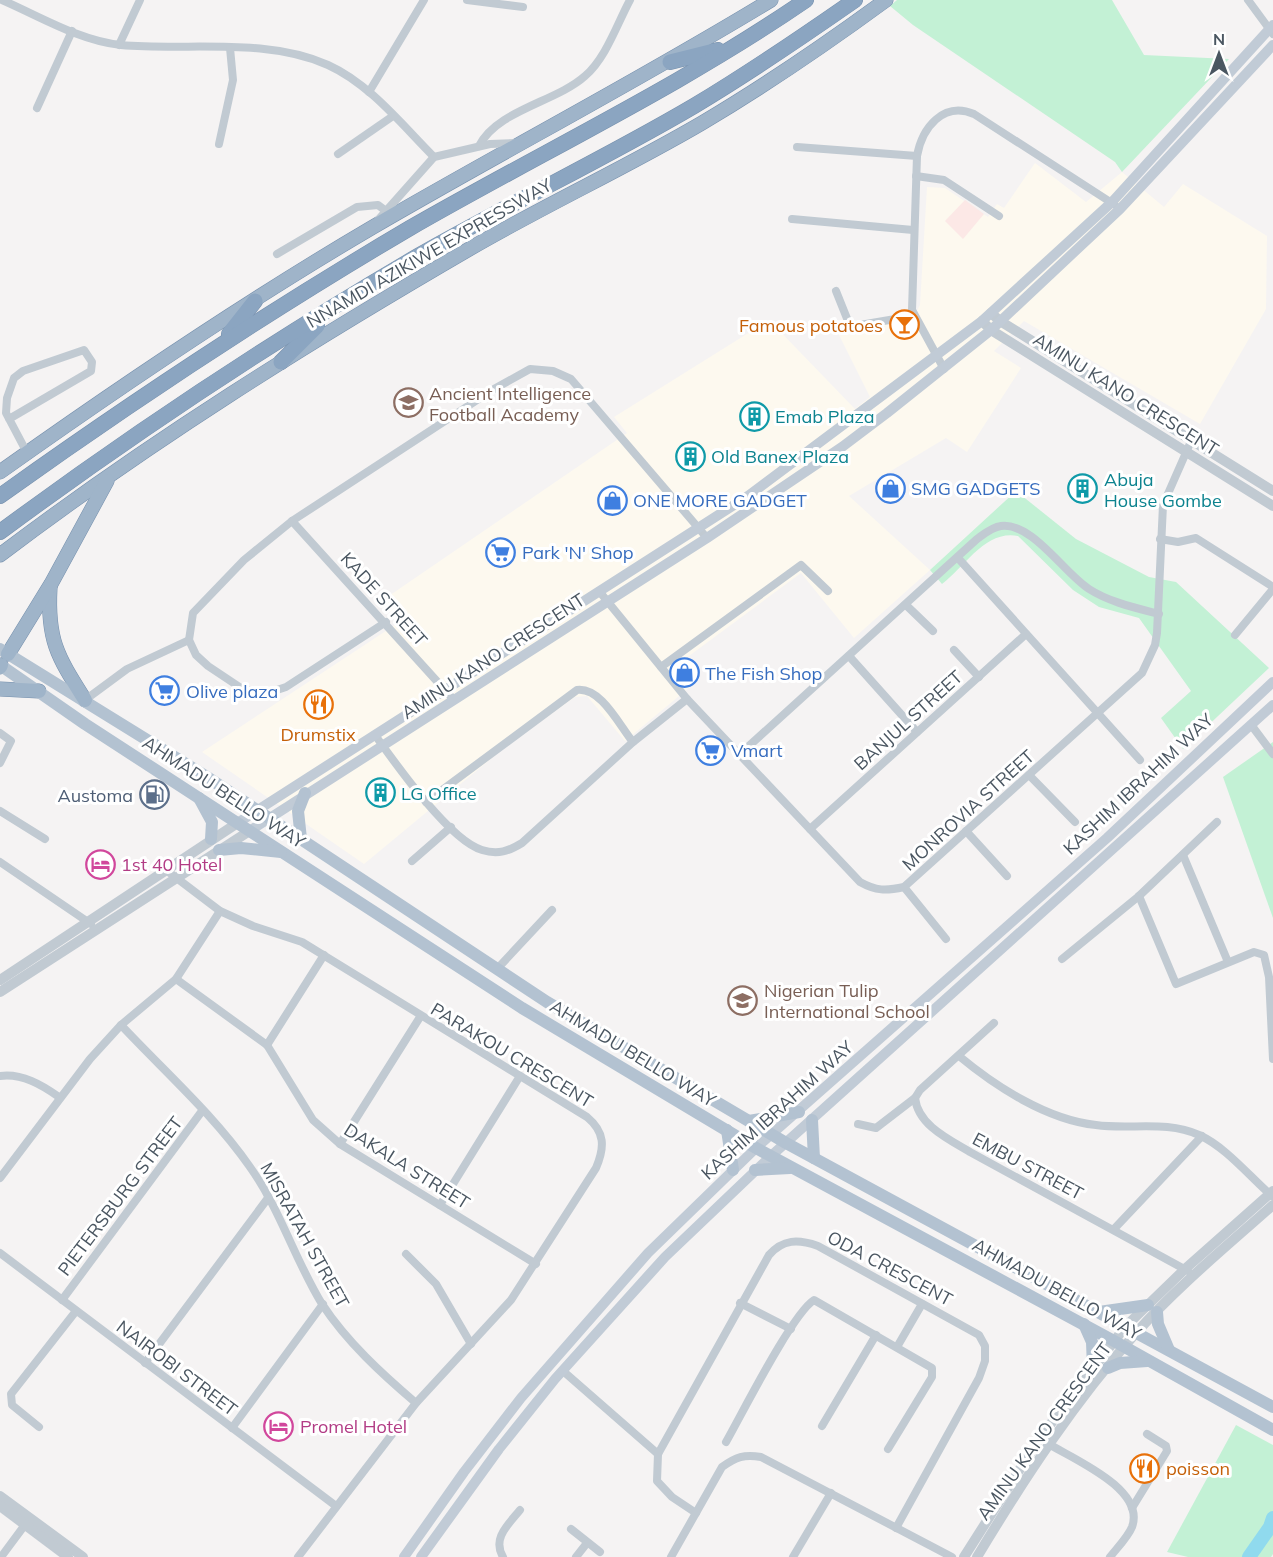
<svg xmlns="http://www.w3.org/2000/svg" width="1273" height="1557" font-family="Mulish,sans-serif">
<rect width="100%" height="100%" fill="#f5f3f3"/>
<path fill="#fdf9ef" d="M 1035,163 L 1086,202 L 1122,172 L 1164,207 L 1183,184 L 1267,236 L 1266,309 L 1200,424 L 1024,321 L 994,351 L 1021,368 L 967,452 L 946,438 L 849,496 L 930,570 L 854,638 L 801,573 L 674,667 L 690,687 L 625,741 L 587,696 L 575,697 L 504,748 L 364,864 L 202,752 L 401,621 L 380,602 L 627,433 L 614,417 L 769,320 L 855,409 L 870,397 L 838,333 L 904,314 L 910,324 L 920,305 L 927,187 L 945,188 L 988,217 L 997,204 L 1004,208 Z"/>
<path fill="#fce8e6" d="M 965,200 L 984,214 L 963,239 L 945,221 Z"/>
<g fill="#c3f1d5">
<path d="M 897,0 L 1112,0 L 1144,55 L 1229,59 L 1122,172 L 1115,162 L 913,25 L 890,6 Z"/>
<path d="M 1016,491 L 1076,539 L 1149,577 L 1176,582 L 1269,668 L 1183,749 L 1161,718 L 1191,691 L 1139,618 L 1099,607 L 1073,590 L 1018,536 C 985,530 966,566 942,584 L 930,570 Z"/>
<path d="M 1273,742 L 1273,918 L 1223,777 Z"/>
<path d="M 1236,1425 L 1273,1445 L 1273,1554 L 1271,1557 L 1188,1557 L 1167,1552 Z"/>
</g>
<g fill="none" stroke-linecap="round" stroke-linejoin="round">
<path stroke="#90daee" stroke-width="14" d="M 1249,1557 L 1270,1527 L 1273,1518"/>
<defs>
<g id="trunk">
<path d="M 0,472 C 121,386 245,302 373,227 C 505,150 640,80 771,0"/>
<path d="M 0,555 C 149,442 309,342 471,248 C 547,204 627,167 702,123 C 766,85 826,44 886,0"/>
<path d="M 50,588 C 47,641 58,657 85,700"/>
<path d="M 8,654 L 51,584 L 107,481"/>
<path d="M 0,667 L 1,665"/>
<path d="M 0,689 L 39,691"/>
</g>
<g id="motorway">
<path d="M 670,62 L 718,50"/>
<path d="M 229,334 L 255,301"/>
<path d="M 281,362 L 317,326"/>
<path d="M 0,496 C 133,401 269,311 410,228 C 542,152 681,86 806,0"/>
<path d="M 0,532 C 134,433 274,340 418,256 C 509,204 604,159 694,106 C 749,73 802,37 855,0"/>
</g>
</defs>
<use href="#trunk" stroke="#7690ad" stroke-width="15"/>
<use href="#motorway" stroke="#7690ad" stroke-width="16"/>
<g stroke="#c1cad2" stroke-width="8">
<path d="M 2,0 C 39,16 80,41 121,45 C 188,51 265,37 328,65 C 370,84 402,125 434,157"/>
<path d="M 467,0 L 523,7"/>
<path d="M 1248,0 L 1273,34"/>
<path d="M 119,45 L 140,0"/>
<path d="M 369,92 L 424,0"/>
<path d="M 37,108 L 72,31"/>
<path d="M 219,144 L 233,80 L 230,48"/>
<path d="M 479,146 C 497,110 556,102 585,76 C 606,58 617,24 630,0"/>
<path d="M 797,147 L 917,156"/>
<path d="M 338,154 L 393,116"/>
<path d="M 916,176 L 944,180 L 999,216"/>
<path d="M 379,219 L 434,157 L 490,144 L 517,143"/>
<path d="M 792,219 L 913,230"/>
<path d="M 277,254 L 357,207 L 378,205 L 386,211"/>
<path d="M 836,291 L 848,321 L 854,326 L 913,316"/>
<path d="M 944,369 L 912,310 L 917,156 C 922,128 943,101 974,114 L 1115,205"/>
<path d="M 9,419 L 91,371 L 92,362 L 84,350 L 23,371 L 14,378 L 7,398 L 6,413 L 25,449"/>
<path d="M 292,521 L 453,699"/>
<path d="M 1160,539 L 1178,542 L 1196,538 L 1273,587"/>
<path d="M 958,558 L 1140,760"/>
<path d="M 599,591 L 687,699 L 860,882 C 876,891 886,891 904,887 L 1142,673 L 1155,645 L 1157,633 L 1163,505 L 1192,439"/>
<path d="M 906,605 L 933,631"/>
<path d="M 386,622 L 286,687 L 271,692 L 244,690 L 208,666 L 196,655 L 189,640 L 193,613 L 244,560 L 292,521 L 494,389 L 530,369 L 553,371 L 571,379 L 707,538"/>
<path d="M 1235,635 L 1273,589"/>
<path d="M 954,650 L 979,677"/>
<path d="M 849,656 L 917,732"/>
<path d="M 661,667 L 801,565 L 828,591"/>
<path d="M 85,700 L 127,669 L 189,640"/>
<path d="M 1252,726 L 1273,754"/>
<path d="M 0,733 L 11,741 L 0,763"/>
<path d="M 375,735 C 395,763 450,841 482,850 C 498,855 509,851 522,843 L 633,742 L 687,699"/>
<path d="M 740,754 L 977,539 C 984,534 992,527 1001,526 C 1032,522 1064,573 1089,589 C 1109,602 1136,608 1159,614"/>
<path d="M 1029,775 L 1075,822"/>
<path d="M 426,802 L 577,690 C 601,687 619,725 633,742"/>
<path d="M 0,811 L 45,839"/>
<path d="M 810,829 L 1026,634"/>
<path d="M 966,831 L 1007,876"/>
<path d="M 1183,855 L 1228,962"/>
<path d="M 412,861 L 451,827"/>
<path d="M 0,862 L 91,924"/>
<path d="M 166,870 L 220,911 L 253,926 L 302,942 L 587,1117 C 605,1132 605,1147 596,1168 L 511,1300 L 416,1403 L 298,1557"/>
<path d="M 904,887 L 946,939"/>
<path d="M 1139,896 L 1176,984 L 1254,952 L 1264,955 L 1269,977 L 1273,1059"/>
<path d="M 1062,959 L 1139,896 L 1217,822"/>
<path d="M 497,969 L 552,910"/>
<path d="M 176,979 L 267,1045 L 313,1120 L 340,1144 L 536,1264"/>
<path d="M 994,1023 L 920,1090 L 915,1098 C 918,1125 948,1139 970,1152 L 1188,1271"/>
<path d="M 121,1025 C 164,1071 214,1115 250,1167 C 280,1209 295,1260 322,1304 C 347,1342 382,1374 416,1403"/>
<path d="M 267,1045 L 324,955"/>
<path d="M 959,1056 C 995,1086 1047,1120 1096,1125 C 1130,1130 1166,1120 1199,1135 C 1226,1147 1250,1177 1272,1196"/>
<path d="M 0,1076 C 22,1073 42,1085 59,1097"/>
<path d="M 858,1124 L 876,1128 L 915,1098"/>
<path d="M 340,1144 L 420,1017"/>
<path d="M 0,1178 L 90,1059 L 121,1025 L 176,979 L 220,911"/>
<path d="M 440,1205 L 520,1076"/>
<path d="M 1114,1229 L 1202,1136"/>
<path d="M 0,1253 L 336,1506"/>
<path d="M 406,1254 L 436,1284 L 471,1344"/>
<path d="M 62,1300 L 202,1111"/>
<path d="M 740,1303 L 791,1329"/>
<path d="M 897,1347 L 922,1304"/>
<path d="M 145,1363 L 268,1198"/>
<path d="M 563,1371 L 658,1454"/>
<path d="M 822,1426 L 876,1335"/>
<path d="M 39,1427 L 12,1405 L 11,1394 L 76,1311"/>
<path d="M 232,1428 L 323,1304"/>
<path d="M 726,1442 C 742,1414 792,1314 814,1300 L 932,1368 L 932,1377 L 888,1449"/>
<path d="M 1047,1443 C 1073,1459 1146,1489 1132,1527 C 1128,1537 1117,1548 1110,1557"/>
<path d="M 1132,1508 L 1167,1451 L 1166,1446 L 1147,1434"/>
<path d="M 696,1513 L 672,1497 L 657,1481 L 658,1454 L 769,1255 C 783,1239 798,1239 818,1246 L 979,1335 L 985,1346 L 985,1361 L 979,1378 L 896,1528"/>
<path d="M 571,1529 L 600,1552"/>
<path d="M 1,1557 L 27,1522"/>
<path d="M 503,1557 C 492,1538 508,1525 520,1510"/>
<path d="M 576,1557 L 587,1543"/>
<path d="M 671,1557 L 722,1467 C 736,1457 744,1454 761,1457 L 952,1557"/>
<path d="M 793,1557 L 831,1493"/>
</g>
<g stroke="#c1cad2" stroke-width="10">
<path d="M 991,313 L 1000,321 L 1273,491"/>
<path d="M 982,321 L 991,330 L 1273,506"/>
<path d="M 0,980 L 239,822"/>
<path d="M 0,992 L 251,830"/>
<path d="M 0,1496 L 83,1557"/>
<path d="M 0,1506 L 68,1557"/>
<path d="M 964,1557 L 1039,1439 L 1125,1327 L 1185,1269 L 1273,1191"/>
<path d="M 977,1557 C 1024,1479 1075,1401 1136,1333 C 1177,1287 1227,1246 1273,1205"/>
</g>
<g stroke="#c1cbd6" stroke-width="10">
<path d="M 239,822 L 748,496 L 982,321 L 1112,202 L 1273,25"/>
<path d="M 251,830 L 707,538 L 842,447 L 887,413 L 991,330 L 1120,209 L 1273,45"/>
<path d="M 404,1557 L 464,1472 L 521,1398 L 648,1253 L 756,1148 L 1107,838 L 1273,682"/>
<path d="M 421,1557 L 499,1449 L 555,1379 L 665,1257 L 771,1156 L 1273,705"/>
</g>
<g stroke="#b3c2d1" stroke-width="12">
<path d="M 0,649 L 207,777 L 547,1002 L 786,1143 L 1273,1407"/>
<path d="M 0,665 L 85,724 L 522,1008 L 756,1148 L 1114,1341 L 1273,1430"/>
<path d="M 199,798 L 212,822 L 211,839"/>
<path d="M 301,839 L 298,811 L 305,793"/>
<path d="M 219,850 L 241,848 L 281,852"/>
<path d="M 812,1120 L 814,1158"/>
<path d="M 749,1121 L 799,1112"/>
<path d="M 727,1130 L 733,1170"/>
<path d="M 755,1170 L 790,1168"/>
<path d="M 1099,1312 L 1148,1305"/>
<path d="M 1157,1312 L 1158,1324 L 1169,1350"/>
<path d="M 1084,1324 L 1092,1342 L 1093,1368"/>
<path d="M 1108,1368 L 1120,1363 L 1147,1361"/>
</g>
<use href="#trunk" stroke="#9fb4c9" stroke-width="14"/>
<use href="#motorway" stroke="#8ba5c1" stroke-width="15"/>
</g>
<defs>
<symbol id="bar-ring" viewBox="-11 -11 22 22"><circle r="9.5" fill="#fff" stroke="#e8710a" stroke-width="1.5"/><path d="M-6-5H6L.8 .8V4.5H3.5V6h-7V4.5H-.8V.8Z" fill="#e8710a"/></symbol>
<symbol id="school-ring" viewBox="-11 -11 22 22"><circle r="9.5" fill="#fff" stroke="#8d6e63" stroke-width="1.5"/><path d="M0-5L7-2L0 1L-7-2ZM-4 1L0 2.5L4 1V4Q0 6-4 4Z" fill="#8d6e63"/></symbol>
<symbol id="building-ring" viewBox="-11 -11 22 22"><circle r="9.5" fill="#fff" stroke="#0f9aa8" stroke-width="1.5"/><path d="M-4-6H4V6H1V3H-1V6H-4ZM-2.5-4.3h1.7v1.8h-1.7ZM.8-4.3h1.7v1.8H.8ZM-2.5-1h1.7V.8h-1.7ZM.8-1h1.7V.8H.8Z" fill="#0f9aa8"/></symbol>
<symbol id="shop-ring" viewBox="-11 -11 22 22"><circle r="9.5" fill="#fff" stroke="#3f7fe0" stroke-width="1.5"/><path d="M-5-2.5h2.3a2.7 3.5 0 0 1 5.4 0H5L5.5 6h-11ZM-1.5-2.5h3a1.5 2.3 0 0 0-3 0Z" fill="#3f7fe0"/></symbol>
<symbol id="supermarket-ring" viewBox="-11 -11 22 22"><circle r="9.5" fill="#fff" stroke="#3f7fe0" stroke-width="1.5"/><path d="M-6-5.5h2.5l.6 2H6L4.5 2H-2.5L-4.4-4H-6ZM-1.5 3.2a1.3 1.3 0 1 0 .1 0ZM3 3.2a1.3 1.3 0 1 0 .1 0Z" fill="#3f7fe0"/></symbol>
<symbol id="restaurant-ring" viewBox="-11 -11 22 22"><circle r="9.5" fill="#fff" stroke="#e8710a" stroke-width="1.5"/><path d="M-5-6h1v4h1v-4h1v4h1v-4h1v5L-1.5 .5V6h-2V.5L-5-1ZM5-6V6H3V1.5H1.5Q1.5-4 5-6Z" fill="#e8710a"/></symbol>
<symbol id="fuel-ring" viewBox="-11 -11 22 22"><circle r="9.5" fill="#fff" stroke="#5c6f8a" stroke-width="1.5"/><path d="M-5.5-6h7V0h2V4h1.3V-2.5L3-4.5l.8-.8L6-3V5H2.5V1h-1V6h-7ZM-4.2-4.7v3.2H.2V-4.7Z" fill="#5c6f8a"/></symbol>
<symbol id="hotel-ring" viewBox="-11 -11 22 22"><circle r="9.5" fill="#fff" stroke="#d1479c" stroke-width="1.5"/><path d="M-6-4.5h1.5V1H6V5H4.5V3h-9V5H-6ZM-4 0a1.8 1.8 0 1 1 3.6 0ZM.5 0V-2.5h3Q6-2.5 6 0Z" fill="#d1479c"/></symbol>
</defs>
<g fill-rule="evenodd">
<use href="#bar-ring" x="888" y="308" width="33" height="33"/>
<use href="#school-ring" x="392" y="386" width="33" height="33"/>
<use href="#building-ring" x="738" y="400" width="33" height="33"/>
<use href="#building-ring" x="674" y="440" width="33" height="33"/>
<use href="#shop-ring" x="874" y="472" width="33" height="33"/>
<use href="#building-ring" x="1066" y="472" width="33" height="33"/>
<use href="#shop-ring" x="596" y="484" width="33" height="33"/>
<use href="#supermarket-ring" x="484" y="536" width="33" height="33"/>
<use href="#shop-ring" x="668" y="656" width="33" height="33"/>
<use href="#supermarket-ring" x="148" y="674" width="33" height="33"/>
<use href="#restaurant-ring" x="302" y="688" width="33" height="33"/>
<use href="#supermarket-ring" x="694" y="734" width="33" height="33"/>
<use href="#building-ring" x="364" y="776" width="33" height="33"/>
<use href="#fuel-ring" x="138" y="778" width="33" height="33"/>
<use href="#hotel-ring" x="84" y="848" width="33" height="33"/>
<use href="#school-ring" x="726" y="984" width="33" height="33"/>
<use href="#hotel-ring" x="262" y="1410" width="33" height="33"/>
<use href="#restaurant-ring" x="1128" y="1452" width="33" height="33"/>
</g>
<g text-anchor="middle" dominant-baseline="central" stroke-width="6" stroke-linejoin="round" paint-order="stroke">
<g font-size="18" fill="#4a5661" stroke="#fff">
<text transform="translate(429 253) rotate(-30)">NNAMDI AZIKIWE EXPRESSWAY</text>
<text transform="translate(1126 394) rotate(32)">AMINU KANO CRESCENT</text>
<text transform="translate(384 599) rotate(48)">KADE STREET</text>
<text transform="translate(493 656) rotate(-33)">AMINU KANO CRESCENT</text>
<text transform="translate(908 720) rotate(-42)">BANJUL STREET</text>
<text transform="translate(1138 784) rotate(-43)">KASHIM IBRAHIM WAY</text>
<text transform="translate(224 792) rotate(33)">AHMADU BELLO WAY</text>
<text transform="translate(968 810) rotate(-42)">MONROVIA STREET</text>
<text transform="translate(633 1053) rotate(31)">AHMADU BELLO WAY</text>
<text transform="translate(512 1055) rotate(31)">PARAKOU CRESCENT</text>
<text transform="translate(777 1110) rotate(-42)">KASHIM IBRAHIM WAY</text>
<text transform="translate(407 1166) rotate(32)">DAKALA STREET</text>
<text transform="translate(1028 1166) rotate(28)">EMBU STREET</text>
<text transform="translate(120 1196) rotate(-53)">PIETERSBURG STREET</text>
<text transform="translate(305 1235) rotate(61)">MISRATAH STREET</text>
<text transform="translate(890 1268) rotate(28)">ODA CRESCENT</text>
<text transform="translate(1057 1289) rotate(29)">AHMADU BELLO WAY</text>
<text transform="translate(177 1368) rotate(37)">NAIROBI STREET</text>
<text transform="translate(1044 1431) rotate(-54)">AMINU KANO CRESCENT</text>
</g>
<g font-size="18" fill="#c56008" stroke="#fff" text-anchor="end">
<text x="883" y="325">Famous potatoes</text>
<text x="318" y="734" text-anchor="middle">Drumstix</text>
<text x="1166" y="1468" text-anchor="start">poisson</text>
</g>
<g font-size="18" fill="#785e54" stroke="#fff" text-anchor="start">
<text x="429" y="393">Ancient Intelligence<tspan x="429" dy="21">Football Academy</tspan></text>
<text x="764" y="990">Nigerian Tulip<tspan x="764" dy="21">International School</tspan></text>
</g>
<g font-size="18" fill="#0d838f" stroke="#fff" text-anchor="start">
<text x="775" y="416">Emab Plaza</text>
<text x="711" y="456">Old Banex Plaza</text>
<text x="1104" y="479">Abuja<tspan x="1104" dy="21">House Gombe</tspan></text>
<text x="401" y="793">LG Office</text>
</g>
<g font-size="18" fill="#366cbe" stroke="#fff" text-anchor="start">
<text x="911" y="488">SMG GADGETS</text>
<text x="633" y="500">ONE MORE GADGET</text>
<text x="522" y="552">Park 'N' Shop</text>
<text x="705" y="673">The Fish Shop</text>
<text x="186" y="691">Olive plaza</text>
<text x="731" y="750">Vmart</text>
</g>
<g font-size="18" fill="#4e5e75" stroke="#fff" text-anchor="end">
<text x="133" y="795">Austoma</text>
</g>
<g font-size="18" fill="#b23c85" stroke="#fff" text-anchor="start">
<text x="121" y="864">1st 40 Hotel</text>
<text x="300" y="1426">Promel Hotel</text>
</g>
</g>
<g transform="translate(1219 54)" stroke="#ffffff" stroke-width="4.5" paint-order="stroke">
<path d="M0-4.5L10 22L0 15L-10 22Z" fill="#4a5661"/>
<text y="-9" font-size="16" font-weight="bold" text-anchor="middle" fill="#4a5661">N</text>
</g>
</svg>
